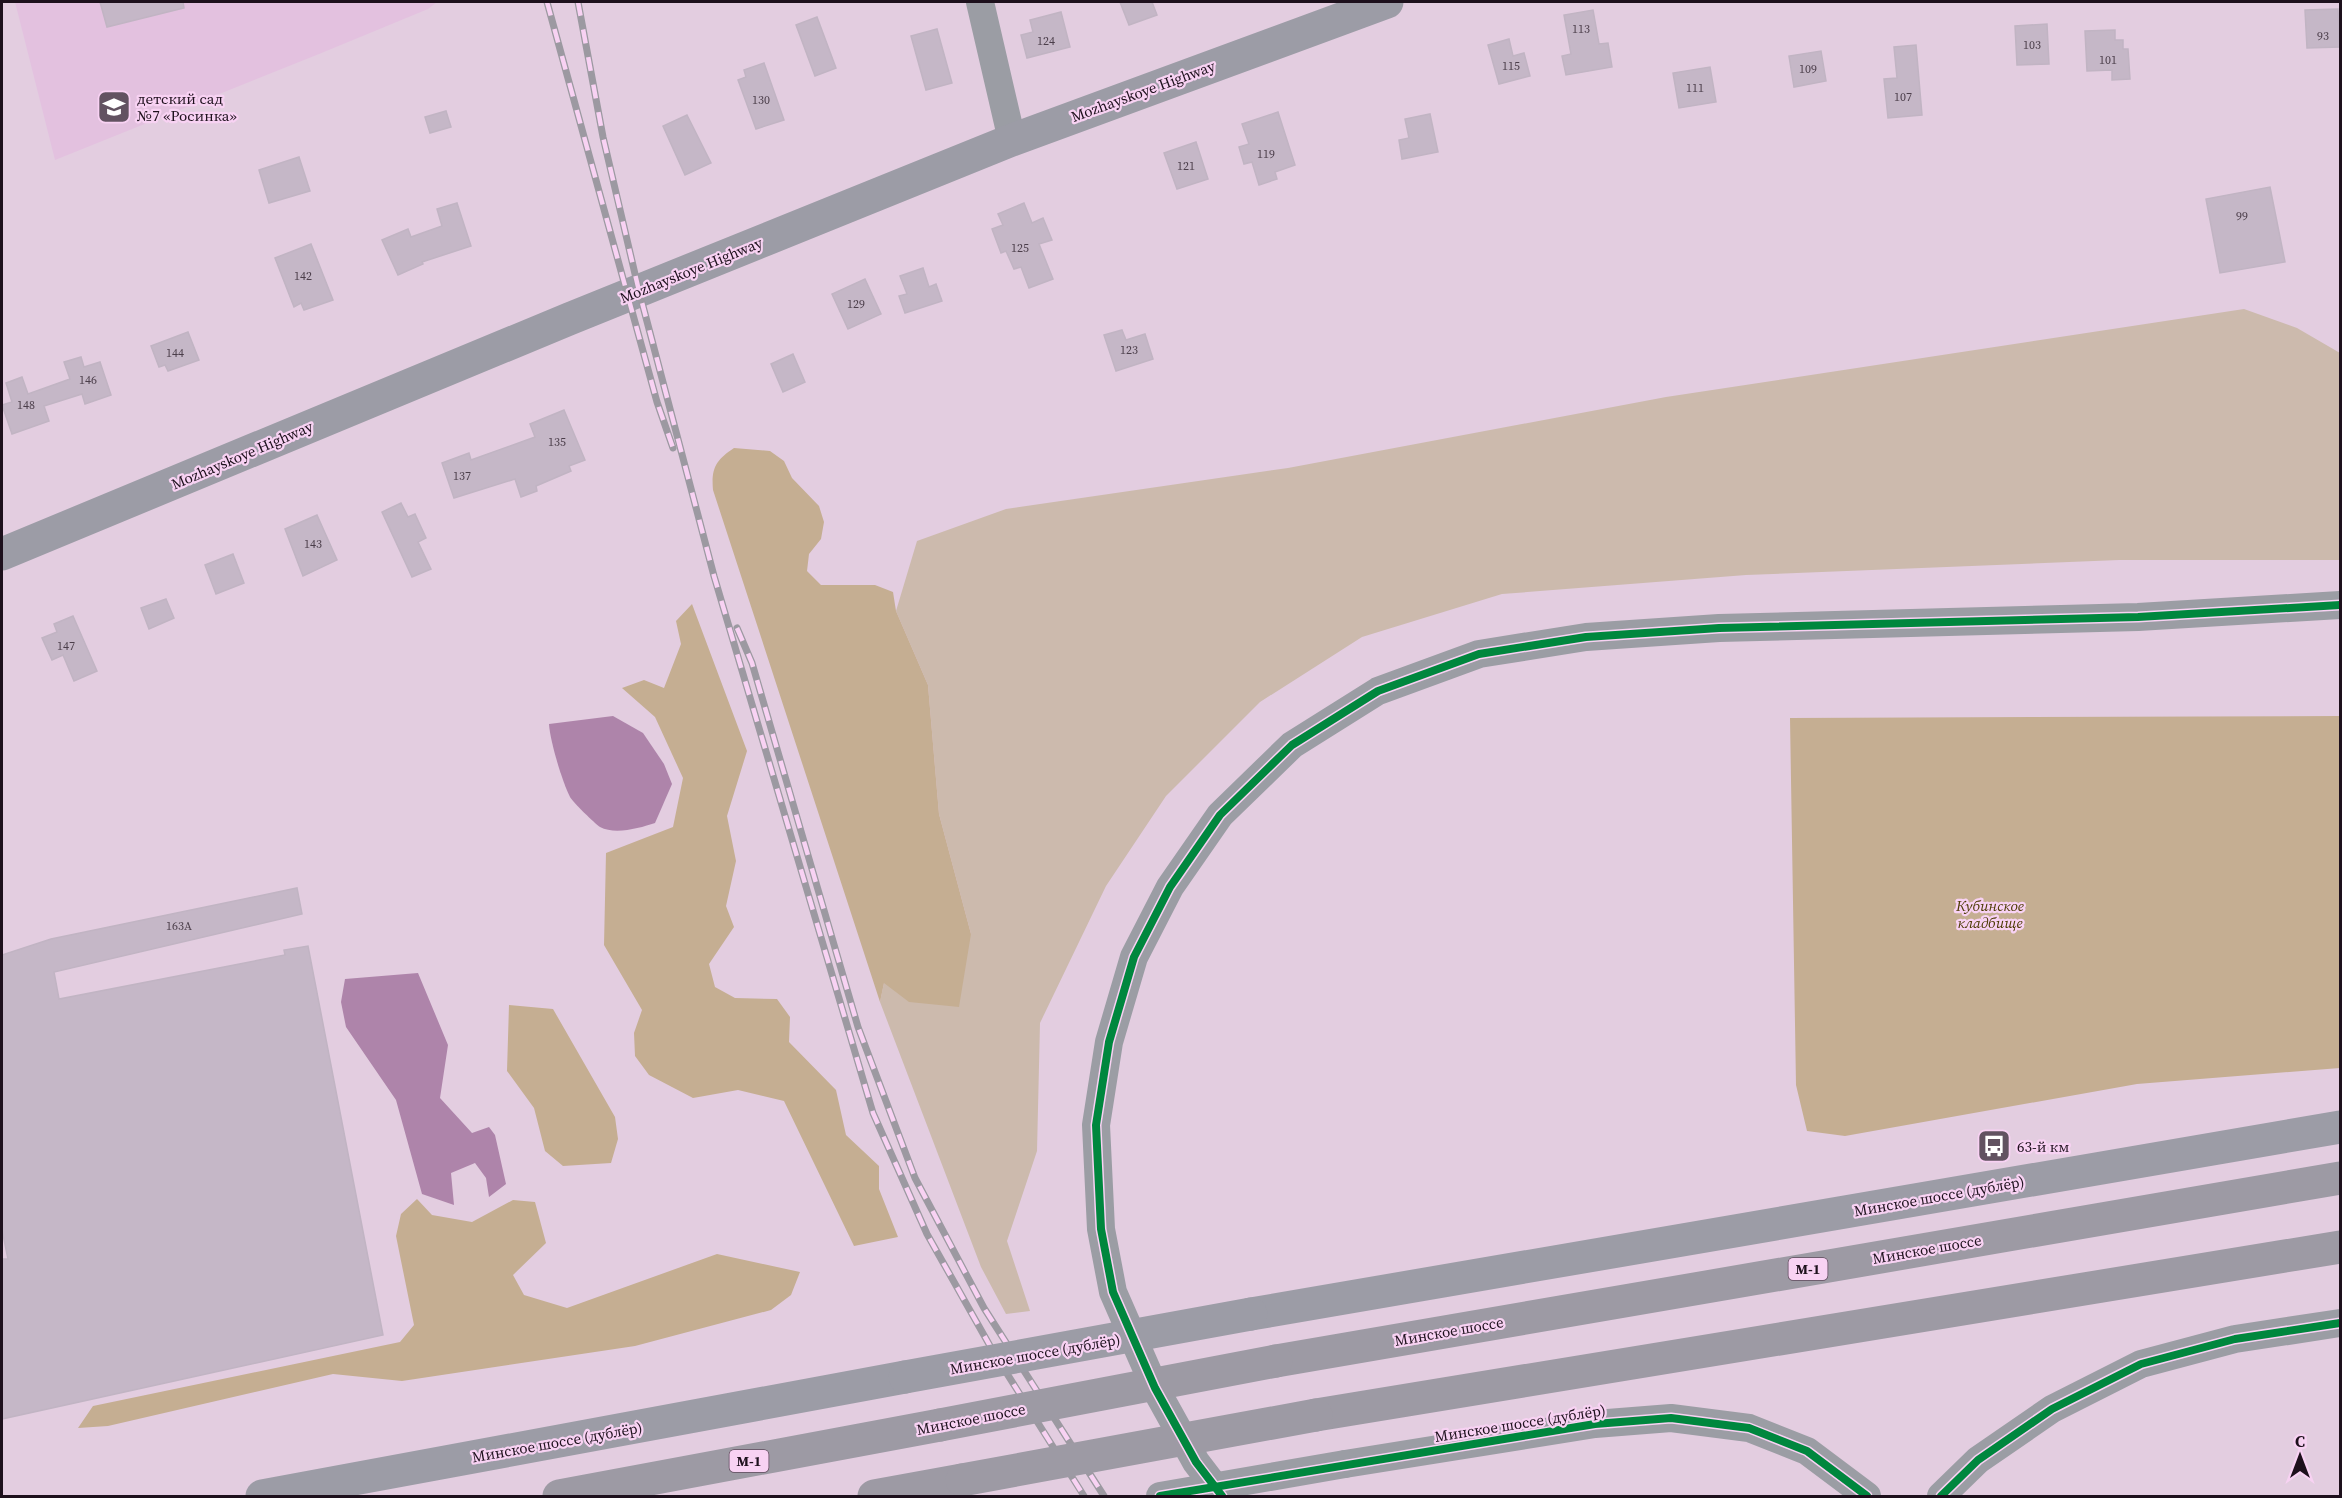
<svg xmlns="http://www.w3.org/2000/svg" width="2342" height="1498" font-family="'Source Serif 4',serif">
<rect width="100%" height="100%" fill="#e3cde0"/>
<path fill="#e3c1df" d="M 15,2 L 437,2 L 428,9 L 319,54 L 55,160 Z"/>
<path fill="#ccbaad" d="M 2244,309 L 2297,328 L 2340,353 L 2340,560 L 2119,560 L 1746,575 L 1502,594 L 1362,637 L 1260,702 L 1166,796 L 1106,886 L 1040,1023 L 1037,1151 L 1007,1241 L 1030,1311 L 1006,1314 L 981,1267 L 880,1002 L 884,983 L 971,934 L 939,814 L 928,685 L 896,611 L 917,541 L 1006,509 L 1288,468 L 1666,397 Z"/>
<g fill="#c5ae92">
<path d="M 734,448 L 770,451 L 784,461 L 792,478 L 819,506 L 824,522 L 821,539 L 809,554 L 807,571 L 821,585 L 875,585 L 893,592 L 896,611 L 928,685 L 939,814 L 971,934 L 959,1007 L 909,1002 L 884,983 L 880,1002 L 713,490 C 711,468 716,460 734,448 Z"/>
<path d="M 692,604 L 747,751 L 727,816 L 736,861 L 726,906 L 734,927 L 709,964 L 715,987 L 735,998 L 777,999 L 790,1017 L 789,1042 L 836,1090 L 846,1135 L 879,1166 L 879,1189 L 898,1237 L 854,1246 L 784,1101 L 738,1090 L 693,1098 L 649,1075 L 635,1056 L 634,1033 L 642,1010 L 604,945 L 606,853 L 673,827 L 683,778 L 655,717 L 622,688 L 644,680 L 664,688 L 681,644 L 676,621 Z"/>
<path d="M 2340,716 L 2340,1068 L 2137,1084 L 1845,1136 L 1807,1131 L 1796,1085 L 1790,718 Z"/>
<path d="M 509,1005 L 553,1009 L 615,1117 L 618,1139 L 611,1163 L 563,1166 L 545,1151 L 534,1108 L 507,1071 Z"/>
<path d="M 417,1199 L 432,1215 L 472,1222 L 513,1200 L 535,1202 L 546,1243 L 513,1275 L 524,1295 L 567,1308 L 717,1254 L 800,1272 L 791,1295 L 771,1310 L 635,1346 L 402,1381 L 333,1374 L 108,1426 L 78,1428 L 93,1406 L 400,1342 L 414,1325 L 396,1236 L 401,1214 Z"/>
</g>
<g fill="#ae84aa">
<path d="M 613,716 L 643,733 L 664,764 L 672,784 L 655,823 C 640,828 615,835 600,827 C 595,824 572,801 570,797 C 562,781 550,741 549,724 Z"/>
<path d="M 418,973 L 448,1045 L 440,1098 L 472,1133 L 489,1127 L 495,1135 L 506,1184 L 489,1197 L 486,1178 L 475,1163 L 451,1173 L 454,1205 L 422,1194 L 396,1100 L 346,1027 L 341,1002 L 345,979 Z"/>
</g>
<g fill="#c5b7c7" stroke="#c1b4c3" stroke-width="1.5">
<path d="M 100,2 L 183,2 L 184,8 L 107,27 Z"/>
<path d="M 1120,2 L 1152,2 L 1157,15 L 1129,25 Z"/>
<path d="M 2338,9 L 2340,47 L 2307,48 L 2305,10 Z"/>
<path d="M 1593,10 L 1599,44 L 1608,43 L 1612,67 L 1566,75 L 1562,56 L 1571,54 L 1564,15 Z"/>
<path d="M 1061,12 L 1070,47 L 1027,58 L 1021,35 L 1033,32 L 1030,20 Z"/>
<path d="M 817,17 L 836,68 L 815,76 L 796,25 Z"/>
<path d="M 2047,24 L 2049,64 L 2017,65 L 2015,26 Z"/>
<path d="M 937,29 L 952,83 L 926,90 L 911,36 Z"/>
<path d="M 2115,30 L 2115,40 L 2123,40 L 2123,49 L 2128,49 L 2130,79 L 2112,80 L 2112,70 L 2087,71 L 2085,31 Z"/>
<path d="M 1509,39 L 1513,56 L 1524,53 L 1530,76 L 1499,84 L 1488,45 Z"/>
<path d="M 1916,45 L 1922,115 L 1888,118 L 1884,79 L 1897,78 L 1894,47 Z"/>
<path d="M 1821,51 L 1826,81 L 1794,87 L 1789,56 Z"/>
<path d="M 764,63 L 784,120 L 756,129 L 738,80 L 746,77 L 744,70 Z"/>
<path d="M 1710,67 L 1716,102 L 1679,108 L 1673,73 Z"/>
<path d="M 446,111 L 451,127 L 430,133 L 425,117 Z"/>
<path d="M 1278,112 L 1295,165 L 1275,172 L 1277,179 L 1259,185 L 1252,162 L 1244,164 L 1239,147 L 1249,144 L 1242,124 Z"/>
<path d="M 1430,114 L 1438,152 L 1402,159 L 1399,140 L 1409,138 L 1405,119 Z"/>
<path d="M 687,115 L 711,163 L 685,175 L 663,126 Z"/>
<path d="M 1196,142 L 1208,179 L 1177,189 L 1164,153 Z"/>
<path d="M 299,157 L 310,191 L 269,203 L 259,170 Z"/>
<path d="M 2270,187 L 2285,262 L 2220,273 L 2206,199 Z"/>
<path d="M 457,203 L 471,246 L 422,262 L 423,264 L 398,275 L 382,240 L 408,229 L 411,237 L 442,226 L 437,209 Z"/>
<path d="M 1024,203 L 1032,223 L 1043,218 L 1052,240 L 1039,244 L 1053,279 L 1029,288 L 1021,267 L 1014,269 L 1006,251 L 1001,253 L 992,229 L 1003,225 L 998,214 Z"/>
<path d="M 311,244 L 333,300 L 304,310 L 301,303 L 294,307 L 275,258 Z"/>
<path d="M 923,268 L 929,287 L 936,284 L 942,301 L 905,313 L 899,296 L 907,294 L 900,276 Z"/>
<path d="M 865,279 L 881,314 L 848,329 L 832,294 Z"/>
<path d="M 1122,330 L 1126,340 L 1145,334 L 1153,359 L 1116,371 L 1104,335 Z"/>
<path d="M 188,332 L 199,360 L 168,371 L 165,365 L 159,367 L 151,346 Z"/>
<path d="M 793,354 L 805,382 L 783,392 L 771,364 Z"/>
<path d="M 81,357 L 84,367 L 100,362 L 111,395 L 85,404 L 82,394 L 44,406 L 49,421 L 12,434 L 2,405 L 12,402 L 6,383 L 22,377 L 28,394 L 70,379 L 64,362 Z"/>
<path d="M 564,410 L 585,460 L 569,466 L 571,471 L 536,486 L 537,491 L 521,497 L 515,479 L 454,498 L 442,463 L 469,453 L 471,460 L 535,437 L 530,424 Z"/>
<path d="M 401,503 L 408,517 L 415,514 L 426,538 L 418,542 L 431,569 L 412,577 L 382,512 Z"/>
<path d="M 317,515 L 337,560 L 303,576 L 285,529 Z"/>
<path d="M 233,554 L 244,583 L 216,594 L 205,565 Z"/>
<path d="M 166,599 L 174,618 L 149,629 L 141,608 Z"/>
<path d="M 73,616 L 97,671 L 74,681 L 63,655 L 52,660 L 42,638 L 57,632 L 54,624 Z"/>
<path d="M 297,888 L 302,914 L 54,972 L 59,999 L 285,955 L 284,950 L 308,946 L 383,1335 L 2,1419 L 2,1259 L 8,1259 L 2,1230 L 2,955 L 51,939 Z"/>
</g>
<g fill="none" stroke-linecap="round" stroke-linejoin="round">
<g stroke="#9b9da4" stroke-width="28">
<path d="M 980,2 L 1012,140"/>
<path d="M 1345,1464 L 1595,1424 L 1671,1418 L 1749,1428 L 1807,1451 L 1867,1496"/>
<path d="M 1222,1496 L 1196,1462 L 1155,1388 L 1113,1292 L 1101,1229 L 1096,1125 L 1109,1042 L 1134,957 L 1170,887 L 1220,815 L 1292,745 L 1378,691 L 1479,654 L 1586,637 L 1719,628 L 2138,617 L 2340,605"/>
<path d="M 1941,1496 L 1978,1460 L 2052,1409 L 2141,1364 L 2235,1339 L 2340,1323"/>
</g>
<g stroke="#9c9ca6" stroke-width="33">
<path d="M 2,554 L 569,319 L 1012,140 L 1387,2"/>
<path d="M 1251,1314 L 2340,1127"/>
<path d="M 262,1496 L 905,1377"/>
</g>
<g stroke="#9d9aa4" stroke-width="33">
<path d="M 1276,1361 L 2340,1178"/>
<path d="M 1316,1415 L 2340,1247"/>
<path d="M 559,1496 L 940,1425"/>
<path d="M 874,1496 L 962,1480"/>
</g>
<defs>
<g id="rail">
<path d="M 547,2 L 657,402 L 673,448"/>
<path d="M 578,2 L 603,137 L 639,291 L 714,576 L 873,1113 L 927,1234 L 994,1353 L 1084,1496"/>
<path d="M 737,628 L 752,663 L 858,1027 L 915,1178 L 984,1308 L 1104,1496"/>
</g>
</defs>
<use href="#rail" stroke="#9c99a1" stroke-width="7"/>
<use href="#rail" stroke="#f8d2f3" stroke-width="4.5" stroke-dasharray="14" stroke-linecap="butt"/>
<path stroke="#9b9da4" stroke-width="28" d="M 1160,1496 L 1345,1464"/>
<path stroke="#9c9ca6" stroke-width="33" d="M 905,1377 L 1251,1314"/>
<g stroke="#9d9aa4" stroke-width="33">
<path d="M 940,1425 L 1276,1361"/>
<path d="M 962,1480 L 1316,1415"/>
</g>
<defs>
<g id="cycleway">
<path d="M 1160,1496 L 1595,1424 L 1671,1418 L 1749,1428 L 1807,1451 L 1867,1496"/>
<path d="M 1222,1496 L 1196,1462 L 1155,1388 L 1113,1292 L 1101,1229 L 1096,1125 L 1109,1042 L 1134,957 L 1170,887 L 1220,815 L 1292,745 L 1378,691 L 1479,654 L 1586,637 L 1719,628 L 2138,617 L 2340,605"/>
<path d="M 1941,1496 L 1978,1460 L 2052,1409 L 2141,1364 L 2235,1339 L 2340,1323"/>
</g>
</defs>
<use href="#cycleway" stroke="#f8d2f3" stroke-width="11"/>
<use href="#cycleway" stroke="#00873e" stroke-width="8"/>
</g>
<defs>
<symbol id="school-square" viewBox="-11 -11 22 22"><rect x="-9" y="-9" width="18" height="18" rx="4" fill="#625261" stroke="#f8d2f3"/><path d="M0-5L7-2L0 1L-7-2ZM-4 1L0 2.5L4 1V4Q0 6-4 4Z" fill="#fff"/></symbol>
<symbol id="bus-square" viewBox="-11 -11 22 22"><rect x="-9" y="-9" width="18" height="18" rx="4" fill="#625261" stroke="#f8d2f3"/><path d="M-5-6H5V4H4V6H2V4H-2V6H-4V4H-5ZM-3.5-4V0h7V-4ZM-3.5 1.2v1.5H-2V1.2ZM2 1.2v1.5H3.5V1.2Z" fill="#fff"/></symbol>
</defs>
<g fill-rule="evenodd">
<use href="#school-square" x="95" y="88" width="38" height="38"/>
<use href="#bus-square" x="1975" y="1127" width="38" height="38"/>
</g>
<g text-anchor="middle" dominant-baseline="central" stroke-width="4.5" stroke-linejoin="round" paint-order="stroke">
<g font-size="12" fill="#4b3e4a">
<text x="1581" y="29">113</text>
<text x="2323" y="36">93</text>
<text x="1046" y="41">124</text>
<text x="2032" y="45">103</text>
<text x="2108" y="60">101</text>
<text x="1511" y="66">115</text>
<text x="1808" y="69">109</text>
<text x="1695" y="88">111</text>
<text x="1903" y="97">107</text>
<text x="761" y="100">130</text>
<text x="1266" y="154">119</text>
<text x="1186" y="166">121</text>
<text x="2242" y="216">99</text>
<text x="1020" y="248">125</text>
<text x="303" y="276">142</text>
<text x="856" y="304">129</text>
<text x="1129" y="350">123</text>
<text x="175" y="353">144</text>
<text x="88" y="380">146</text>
<text x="26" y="405">148</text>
<text x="557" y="442">135</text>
<text x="462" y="476">137</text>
<text x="313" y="544">143</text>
<text x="66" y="646">147</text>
<text x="179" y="926">163А</text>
</g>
<g fill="#f8d2f3" stroke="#5f4a5c" stroke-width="1.5">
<rect x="1788.5" y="1258" width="39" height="22" rx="4.5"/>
<rect x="729.5" y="1450" width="39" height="22" rx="4.5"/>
</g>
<g font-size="14" font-weight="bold" fill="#1d101c">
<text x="1808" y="1269">М-1</text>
<text x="749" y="1461">М-1</text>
</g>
<g font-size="15" fill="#1d101c" stroke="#f8d2f3">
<text transform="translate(1143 91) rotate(-20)">Mozhayskoye Highway</text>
<text transform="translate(691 270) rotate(-22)">Mozhayskoye Highway</text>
<text transform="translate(242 455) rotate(-23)">Mozhayskoye Highway</text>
<text transform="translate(1939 1196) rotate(-10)">Минское шоссе (дублёр)</text>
<text transform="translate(1927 1249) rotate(-10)">Минское шоссе</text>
<text transform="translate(1449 1331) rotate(-10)">Минское шоссе</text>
<text transform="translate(1035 1354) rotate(-10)">Минское шоссе (дублёр)</text>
<text transform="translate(971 1419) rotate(-11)">Минское шоссе</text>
<text transform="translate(1520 1423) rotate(-9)">Минское шоссе (дублёр)</text>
<text transform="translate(557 1442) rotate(-10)">Минское шоссе (дублёр)</text>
</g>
<g font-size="15" fill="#1d101c" stroke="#f8d2f3" text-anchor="start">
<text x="137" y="98">детский сад<tspan x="137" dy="17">№7 «Росинка»</tspan></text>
<text x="2017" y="1146">63-й км</text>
</g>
<g font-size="15" font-style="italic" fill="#4b3a02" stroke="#f8d2f3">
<text x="1990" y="905">Кубинское<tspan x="1990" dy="17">кладбище</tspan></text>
</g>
</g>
<rect width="2342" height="1498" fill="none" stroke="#1d101c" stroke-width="6"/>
<g transform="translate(2300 1456)" stroke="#f8d2f3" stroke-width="4.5" paint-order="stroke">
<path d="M0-4.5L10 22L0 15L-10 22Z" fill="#1d101c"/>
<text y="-9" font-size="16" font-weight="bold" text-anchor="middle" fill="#1d101c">С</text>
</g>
</svg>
